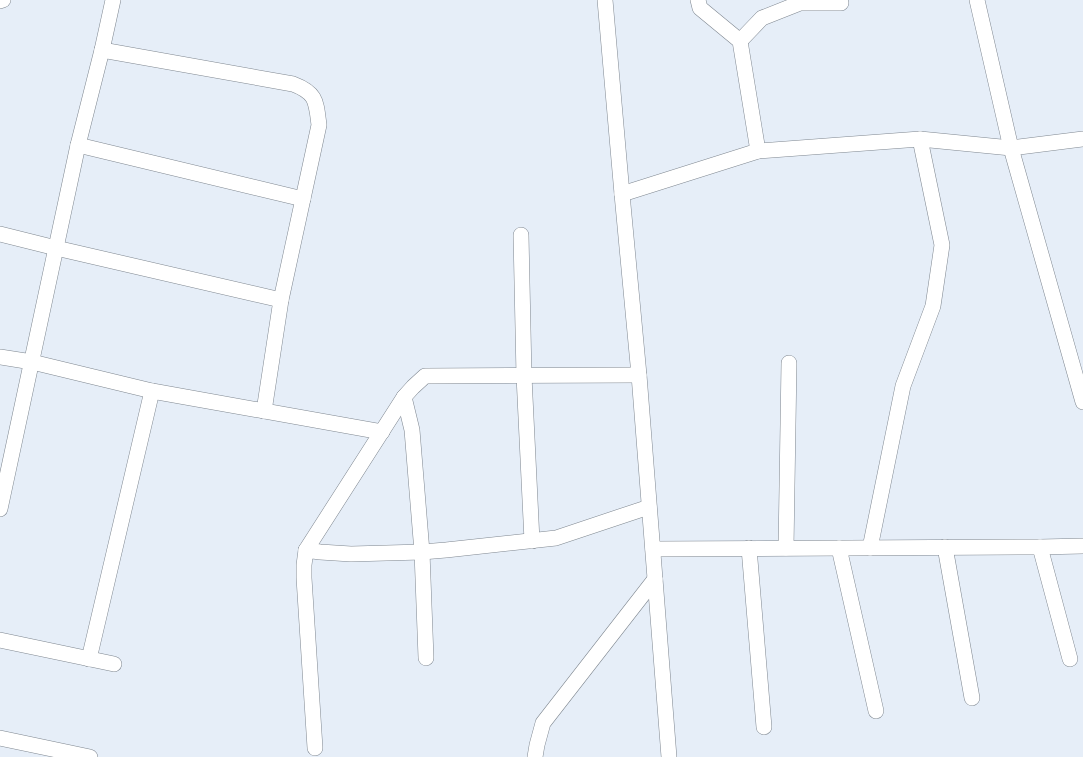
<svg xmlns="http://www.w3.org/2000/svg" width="1083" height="757" font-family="'Varela Round',sans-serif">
<rect width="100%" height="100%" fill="#e6eef8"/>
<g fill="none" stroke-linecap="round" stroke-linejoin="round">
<defs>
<g id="minor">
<path d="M 605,0 L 622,194 L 639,375 L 669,757"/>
<path d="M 698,0 L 700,8 L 740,41 L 758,151"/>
<path d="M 977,0 L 1011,148 L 1083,402"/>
<path d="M 0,1 L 3,0"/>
<path d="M 740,41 L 762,18 L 800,3 L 841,3"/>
<path d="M 102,50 L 293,84 C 317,93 316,102 319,125 L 281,300 L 264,411"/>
<path d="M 78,145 L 303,199"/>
<path d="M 622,194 L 758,151 L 920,139 L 1011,148 L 1083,139"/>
<path d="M 0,234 L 56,248 L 281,300"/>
<path d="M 521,235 L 524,376 L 532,541"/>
<path d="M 0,357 L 32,362 L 152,391 L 382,432"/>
<path d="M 0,509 L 78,145 L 102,50 L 113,0"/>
<path d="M 945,547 L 972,698"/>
<path d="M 1040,547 L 1070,659"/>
<path d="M 749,548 L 764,727"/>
<path d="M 786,548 L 789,363"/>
<path d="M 839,548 L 876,711"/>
<path d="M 870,548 L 903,386 L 933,306 L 942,245 L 920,139"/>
<path d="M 653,549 L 1040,547 L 1083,546"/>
<path d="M 306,550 L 404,397"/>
<path d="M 0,640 L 114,664"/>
<path d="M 426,658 L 422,552 L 412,430 L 404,397 L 413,387 L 425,376 L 639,375"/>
<path d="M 89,659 L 152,391"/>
<path d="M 0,738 L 90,757"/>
<path d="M 315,748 L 304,578 L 304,565 L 306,550 L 320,552 L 351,554 L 422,552 L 446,550 L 556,538 L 649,507"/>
<path d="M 535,757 L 537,745 L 543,723 L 655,579"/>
</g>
</defs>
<use href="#minor" stroke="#7f8790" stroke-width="16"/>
<use href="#minor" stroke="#fff" stroke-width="15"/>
</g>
</svg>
